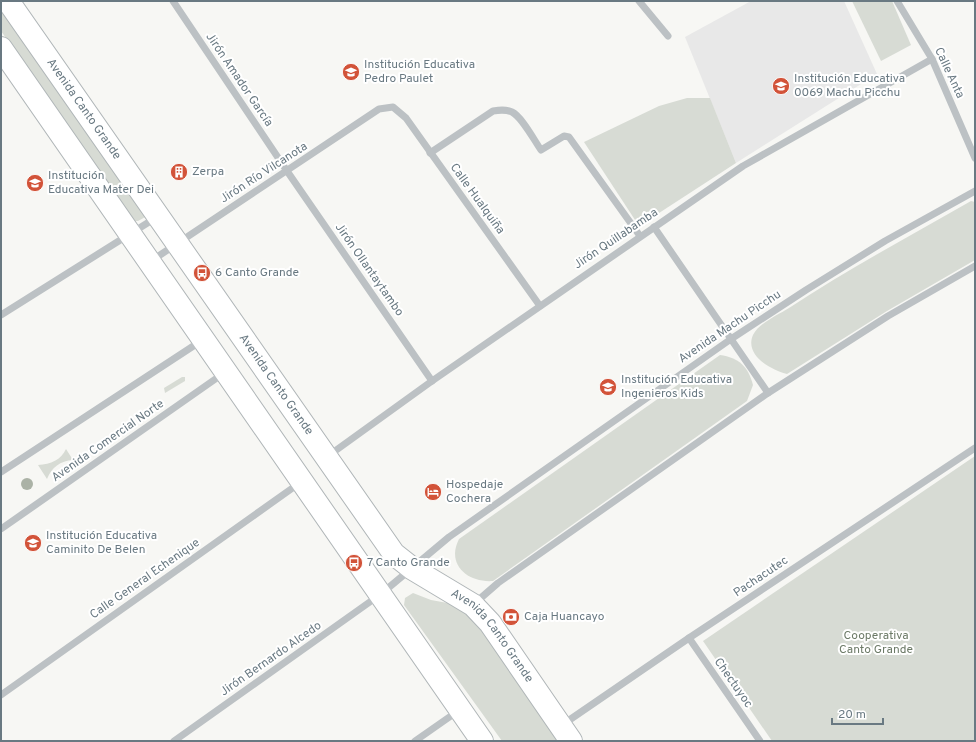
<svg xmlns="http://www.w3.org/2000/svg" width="976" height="742" font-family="Overpass,sans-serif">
<rect width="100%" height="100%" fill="#f7f7f4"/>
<path fill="#e8e8e8" d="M 751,1 L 844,1 L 877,74 L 736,163 L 685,37 Z"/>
<g fill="#d7dbd4">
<path d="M 852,1 L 892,1 L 911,45 L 881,61 Z"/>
<path d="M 1,2 L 147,216 L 138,221 L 134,221 L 1,31 Z"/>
<path d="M 687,98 L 710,98 L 736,163 L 639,226 L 584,142 L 659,106 Z"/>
<path d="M 971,201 L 975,202 L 975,260 L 887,311 L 787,374 C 772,370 744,356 753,335 C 759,323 778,315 789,308 C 848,269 910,236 971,201 Z"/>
<path d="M 720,355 C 739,358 748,366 753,385 L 747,401 L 493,581 C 467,583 446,564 459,539 Z"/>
<path d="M 182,377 L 185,377 L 185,381 L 165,393 L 164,388 Z"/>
<path d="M 66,449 L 73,460 C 60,461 52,467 47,479 L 38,465 C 51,464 61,460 66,449 Z"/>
<path d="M 975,456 L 975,741 L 772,741 L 703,641 Z"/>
<path d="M 413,593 L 431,600 L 464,606 L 472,612 L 564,741 L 502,741 L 404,605 L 405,598 Z"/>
</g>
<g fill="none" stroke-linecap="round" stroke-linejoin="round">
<defs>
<g id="major">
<path id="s1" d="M 8,1 L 394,554 L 413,569 L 473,605 L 490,623 L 571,741"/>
<path d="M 1,48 L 482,741"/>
</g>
</defs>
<use href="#major" stroke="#b0b6b8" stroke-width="24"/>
<g stroke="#bcc1c4" stroke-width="7">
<path d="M 173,1 L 287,171 L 432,381"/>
<path d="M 639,1 L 668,36"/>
<path d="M 897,1 L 932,59 L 975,158"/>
<path d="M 430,153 L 493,111 C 499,110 505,109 512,112 C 522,117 534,140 541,150 L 564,136 L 569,137 L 640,236"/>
<path d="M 654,227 L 768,393"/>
<path d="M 151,261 L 379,109 L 393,107 L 406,118 L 540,306"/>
<path d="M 1,315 L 157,217"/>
<path d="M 328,456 L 432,381 L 743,166 L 932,59"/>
<path d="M 1,472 L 201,341"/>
<path d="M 1,529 L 224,373"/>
<path d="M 475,603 L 498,583 L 768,393 L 888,316 L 975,266"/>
<path d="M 689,638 L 760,741"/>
<path d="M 1,695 L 301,482"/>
<path d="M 562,725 L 689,638 L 975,448"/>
<path d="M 174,741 L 381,594 L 449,537 L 731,339 L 806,290 L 885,241 L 975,191"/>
<path d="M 415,741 L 458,711"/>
</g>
<use href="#major" stroke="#fff" stroke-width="22"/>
</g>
<circle fill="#abb2a6" cx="27" cy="484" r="6"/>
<defs>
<symbol id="school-disc" viewBox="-11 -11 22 22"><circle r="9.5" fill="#d25339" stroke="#fff"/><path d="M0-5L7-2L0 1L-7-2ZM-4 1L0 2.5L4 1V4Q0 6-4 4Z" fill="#fff"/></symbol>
<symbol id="building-disc" viewBox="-11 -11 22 22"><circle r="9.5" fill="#d25339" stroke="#fff"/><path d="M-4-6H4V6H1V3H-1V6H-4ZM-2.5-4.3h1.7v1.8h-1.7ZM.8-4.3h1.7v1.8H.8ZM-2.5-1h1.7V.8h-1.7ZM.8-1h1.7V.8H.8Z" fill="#fff"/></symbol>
<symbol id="bus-disc" viewBox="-11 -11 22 22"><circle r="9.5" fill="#d25339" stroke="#fff"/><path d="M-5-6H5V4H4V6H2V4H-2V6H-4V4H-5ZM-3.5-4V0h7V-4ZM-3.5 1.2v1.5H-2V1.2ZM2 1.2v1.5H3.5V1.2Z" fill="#fff"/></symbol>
<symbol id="hotel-disc" viewBox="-11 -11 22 22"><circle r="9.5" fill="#d25339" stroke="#fff"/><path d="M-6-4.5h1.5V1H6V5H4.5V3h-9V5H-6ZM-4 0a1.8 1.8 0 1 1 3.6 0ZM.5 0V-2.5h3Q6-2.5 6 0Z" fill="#fff"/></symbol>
<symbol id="bank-disc" viewBox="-11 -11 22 22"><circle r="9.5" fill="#d25339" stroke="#fff"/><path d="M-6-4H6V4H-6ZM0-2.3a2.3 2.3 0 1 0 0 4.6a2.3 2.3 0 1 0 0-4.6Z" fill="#fff"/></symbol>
</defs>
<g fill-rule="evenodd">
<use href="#school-disc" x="341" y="62" width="20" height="20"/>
<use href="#school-disc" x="771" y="76" width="20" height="20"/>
<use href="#building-disc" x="169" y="162" width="20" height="20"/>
<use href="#school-disc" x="25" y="173" width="20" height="20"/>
<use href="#bus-disc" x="192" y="263" width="20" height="20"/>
<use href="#school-disc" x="598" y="377" width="20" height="20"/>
<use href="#hotel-disc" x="423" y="482" width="20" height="20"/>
<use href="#school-disc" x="23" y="533" width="20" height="20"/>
<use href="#bus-disc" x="344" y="553" width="20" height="20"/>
<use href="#bank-disc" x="501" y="607" width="20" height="20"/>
</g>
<g text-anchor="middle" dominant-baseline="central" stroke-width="4" stroke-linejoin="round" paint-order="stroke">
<g font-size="12" fill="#697982" stroke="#fff" text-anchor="start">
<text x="364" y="65">Institución Educativa<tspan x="364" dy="14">Pedro Paulet</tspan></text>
<text x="794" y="79">Institución Educativa<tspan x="794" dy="14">0069 Machu Picchu</tspan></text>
<text x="192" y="172">Zerpa</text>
<text x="48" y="176">Institución<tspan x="48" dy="14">Educativa Mater Dei</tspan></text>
<text x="215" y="273">6 Canto Grande</text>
<text x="621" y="380">Institución Educativa<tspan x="621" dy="14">Ingenieros Kids</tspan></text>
<text x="446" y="485">Hospedaje<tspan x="446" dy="14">Cochera</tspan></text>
<text x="46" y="536">Institución Educativa<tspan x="46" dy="14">Caminito De Belen</tspan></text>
<text x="367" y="563">7 Canto Grande</text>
<text x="524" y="617">Caja Huancayo</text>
</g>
<g font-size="12" fill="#697982" stroke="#fff">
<text transform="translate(949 73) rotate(65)">Calle Anta</text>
<text transform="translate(239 80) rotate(56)">Jirón Amador García</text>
<text stroke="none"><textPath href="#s1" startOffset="132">Avenida Canto Grande</textPath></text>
<text transform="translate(264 173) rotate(-33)">Jirón Río Vilcanota</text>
<text transform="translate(477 199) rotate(54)">Calle Hualquiña</text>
<text transform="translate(616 239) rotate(-34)">Jirón Quillabamba</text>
<text transform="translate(369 270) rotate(55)">Jirón Ollantaytambo</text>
<text transform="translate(730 327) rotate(-34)">Avenida Machu Picchu</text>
<text stroke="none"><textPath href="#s1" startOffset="468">Avenida Canto Grande</textPath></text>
<text transform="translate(108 441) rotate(-35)">Avenida Comercial Norte</text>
<text transform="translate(761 577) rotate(-34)">Pachacutec</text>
<text transform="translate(145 579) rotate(-35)">Calle General Echenique</text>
<text stroke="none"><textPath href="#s1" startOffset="804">Avenida Canto Grande</textPath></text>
<text transform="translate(271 659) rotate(-35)">Jirón Bernardo Alcedo</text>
<text transform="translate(733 683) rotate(55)">Chectuyoc</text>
</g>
<g font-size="12" fill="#6c7a67" stroke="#fff">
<text x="876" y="636">Cooperativa<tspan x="876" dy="14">Canto Grande</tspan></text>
</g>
</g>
<rect width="976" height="742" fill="none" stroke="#697982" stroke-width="4"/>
<path d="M832 718v6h51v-6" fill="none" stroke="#697982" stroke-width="2"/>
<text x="838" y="718" font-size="12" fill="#697982" stroke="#ffffff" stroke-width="3" paint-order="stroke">20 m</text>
</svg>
